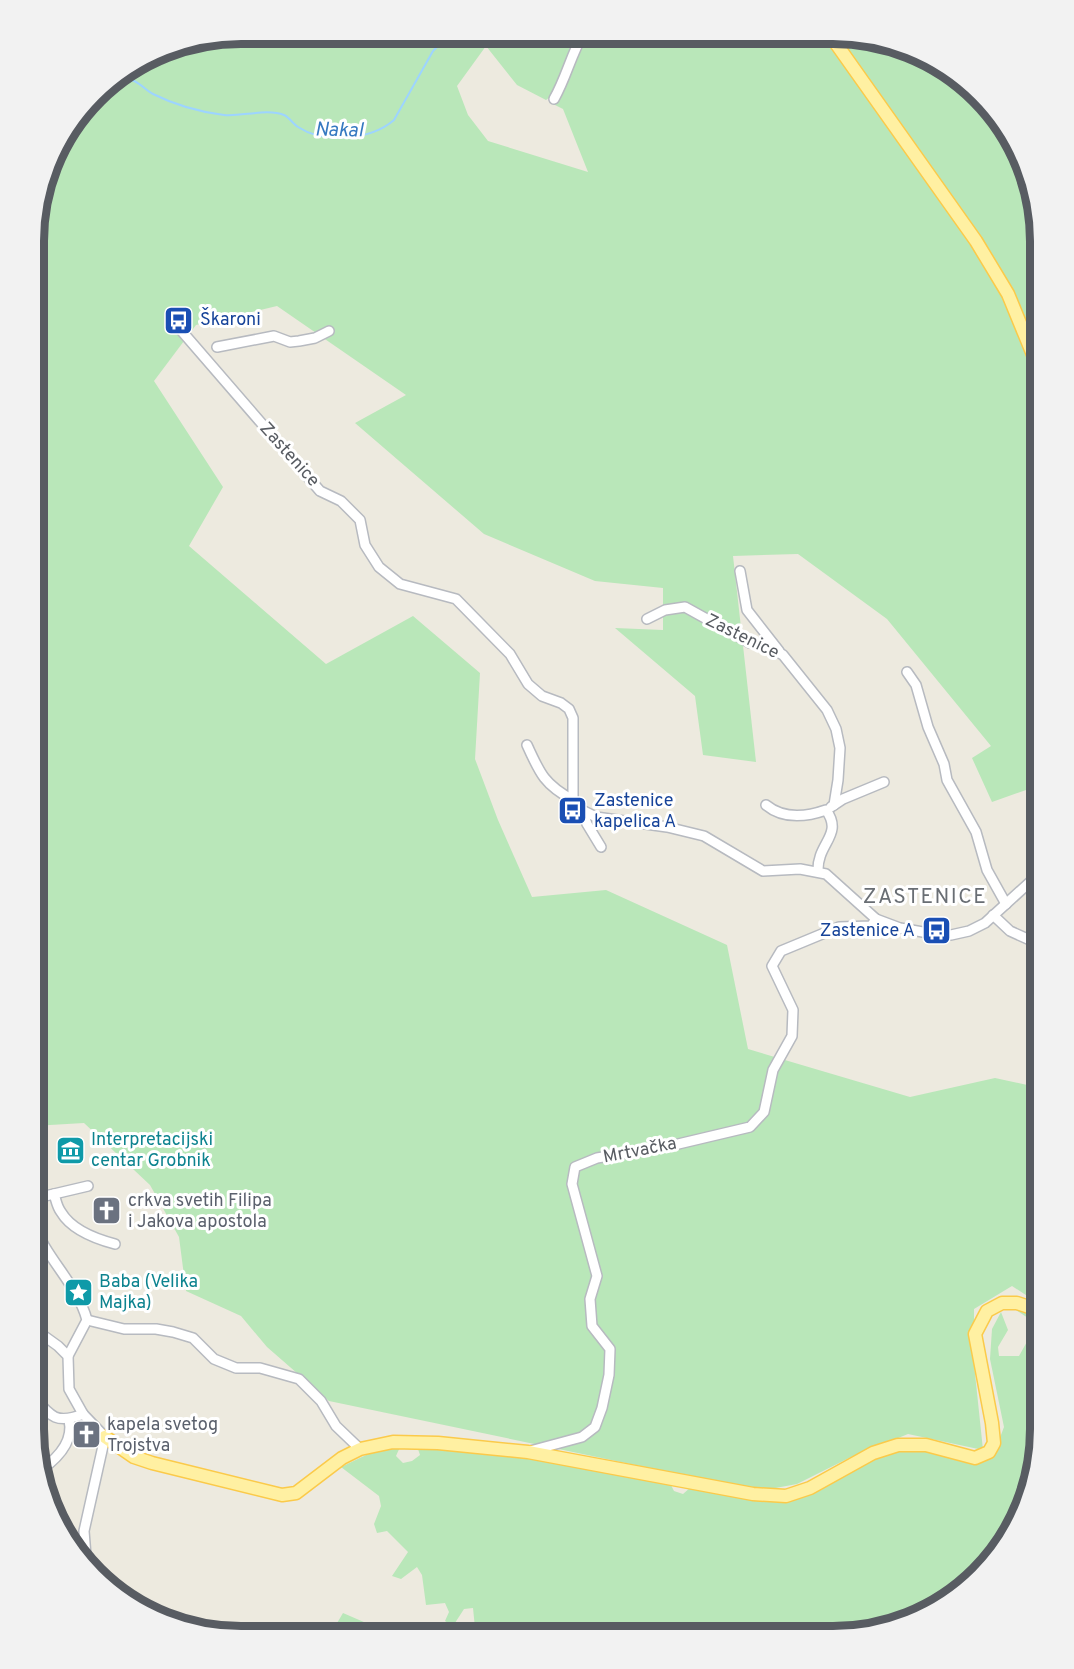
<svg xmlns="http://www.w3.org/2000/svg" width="1074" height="1669" font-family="Overpass,sans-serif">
<rect width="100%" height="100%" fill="#edeadf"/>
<g fill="#b9e7b9">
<path d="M 241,33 L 580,34 L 554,94 L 546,100 L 517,85 L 486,46 L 457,86 L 468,115 L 488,141 L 588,172 L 563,109 L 555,105 L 586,34 L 823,35 L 963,230 L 1003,296 L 1028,352 L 1041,388 L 1041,802 L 1029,789 L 992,802 L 972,758 L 991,746 L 887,619 L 798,554 L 733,556 L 756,762 L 703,755 L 695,696 L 615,628 L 663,630 L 663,588 L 595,581 L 484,534 L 355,423 L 406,395 L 277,306 L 196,325 L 154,381 L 223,487 L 189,546 L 326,664 L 413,616 L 480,673 L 475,759 L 498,820 L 532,897 L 606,890 L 727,945 L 748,1049 L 910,1097 L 995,1078 L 1041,1088 L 1041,1305 L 1012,1286 L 974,1309 L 974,1364 L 983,1450 L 908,1434 L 849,1458 L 797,1484 L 760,1491 L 329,1401 L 267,1347 L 241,1316 L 186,1291 L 179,1237 L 150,1185 L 84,1123 L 33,1126 L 35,214 L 55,149 L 104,85 L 162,49 Z"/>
<path d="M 834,35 L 861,35 L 959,76 L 1025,161 L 1041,241 L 1041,361 L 1033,337 L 1013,294 Z"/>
<path d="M 1010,1306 L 1041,1320 L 1041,1442 L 1006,1544 L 960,1593 L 913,1620 L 833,1636 L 483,1635 L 475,1628 L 473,1608 L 464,1609 L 453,1626 L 445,1621 L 449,1612 L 445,1603 L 426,1605 L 422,1575 L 417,1567 L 401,1579 L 392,1576 L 408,1552 L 387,1531 L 377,1533 L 374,1524 L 381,1506 L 379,1496 L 341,1467 L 385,1446 L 400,1447 L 396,1456 L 403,1463 L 412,1461 L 420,1455 L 417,1446 L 517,1455 L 669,1481 L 674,1491 L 683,1494 L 691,1487 L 786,1503 L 821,1490 L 840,1476 L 882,1454 L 924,1448 L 955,1460 L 979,1462 L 993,1456 L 1004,1427 L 990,1359 L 992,1329 L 1001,1312 L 1008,1330 L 998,1347 L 999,1356 L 1019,1356 L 1033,1331 L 1028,1318 Z"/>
<path d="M 343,1613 L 380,1629 L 388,1624 L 418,1630 L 420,1635 L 330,1635 Z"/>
</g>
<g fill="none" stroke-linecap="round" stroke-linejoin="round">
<path stroke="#9dd4ff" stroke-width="2" d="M 116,77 C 122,78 129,79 134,81 C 141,84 147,91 153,94 C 175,105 200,112 224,115 C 241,117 267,108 284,115 C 289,117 293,124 298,127 C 324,144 371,140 394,120 L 433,51 L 450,34"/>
<defs>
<g id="minor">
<path d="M 554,99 C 566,78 571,55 583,34"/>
<path d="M 173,321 L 320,491 L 341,501 L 360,520 L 365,545 L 379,567 L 400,584 L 456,599 L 510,654 L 528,684 L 542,696 L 561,703 L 569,709 L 573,718 L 573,800 L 582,810 L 596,817 L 667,827 L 704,836 L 763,871 L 800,869 L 826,874 L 876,919 L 900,928 L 934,934 L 951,935 L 969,931 L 985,923 L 1041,872"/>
<path d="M 217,347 L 274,336 L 290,342 L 299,341 L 315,338 L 329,331"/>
<path d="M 740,571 L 747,610 L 779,651"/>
<path d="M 647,619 L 665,610 L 685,607 L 750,643 L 769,647 L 783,655 L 827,710 L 836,729 L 840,748 L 838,780 L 834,805"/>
<path d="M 907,672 L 916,685 L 928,727 L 944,764 L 947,780 L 976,832 L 987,870 L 1006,904"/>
<path d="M 527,745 C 540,774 545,785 573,800"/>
<path d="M 766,805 C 783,819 806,817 826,810 C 844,835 817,843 818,871"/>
<path d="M 831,807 L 843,799 L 884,782"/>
<path d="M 582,810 L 587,824 L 601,847"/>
<path d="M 993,915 L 1010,931 L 1041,945"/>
<path d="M 54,1194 L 88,1186"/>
<path d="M 33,1206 L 45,1196 L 54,1194 C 56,1200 57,1207 61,1212 C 71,1229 96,1239 115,1244"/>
<path d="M 33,1221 C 44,1257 77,1283 87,1320 L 68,1356"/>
<path d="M 87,1320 L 124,1329 L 156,1329 L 173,1332 L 193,1338 L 214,1359 L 236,1368 L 260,1368 L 299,1379 L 321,1401 L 336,1426 L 360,1449"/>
<path d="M 33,1328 L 58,1346 L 68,1356 L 69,1389 L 83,1414"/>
<path d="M 33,1396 C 50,1416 56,1425 83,1414 L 105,1437 L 84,1531 L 86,1556"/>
<path d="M 530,1451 L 582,1437 L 595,1427 L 602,1408 L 609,1375 L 610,1349 L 592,1326 L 590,1299 L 597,1276 L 572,1184 L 575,1167 L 597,1158 L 674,1145 L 750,1127 L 764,1112 L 773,1070 L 792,1036 L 793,1010 L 772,966 L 781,951 L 839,927 L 871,926 L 876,919"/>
<path d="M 41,1470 C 58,1458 74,1441 69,1420"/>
</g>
<g id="major">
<path d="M 830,35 L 976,241 L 1008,294 L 1041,374"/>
<path d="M 105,1437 L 134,1457 L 152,1463 L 282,1495 L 296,1493 L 342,1458 L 360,1449 L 393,1442 L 438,1443 L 528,1452 L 753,1494 L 786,1496 L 810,1488 L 873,1453 L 898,1445 L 926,1445 L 975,1458 L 989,1452 L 994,1443 L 992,1423 L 975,1334 L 987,1311 L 1002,1303 L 1017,1303 L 1041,1311"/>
</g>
</defs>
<use href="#minor" stroke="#b7bac0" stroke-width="12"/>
<use href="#major" stroke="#fbca4a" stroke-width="15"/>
<use href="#minor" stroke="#fff" stroke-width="9"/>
<use href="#major" stroke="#fff0a2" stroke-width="12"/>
</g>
<defs>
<symbol id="bus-square" viewBox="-11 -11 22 22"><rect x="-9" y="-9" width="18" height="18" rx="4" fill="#1a4fb4" stroke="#fff"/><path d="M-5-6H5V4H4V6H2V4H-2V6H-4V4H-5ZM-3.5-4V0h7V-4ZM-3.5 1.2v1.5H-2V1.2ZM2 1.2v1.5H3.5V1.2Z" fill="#fff"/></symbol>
<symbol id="museum-square" viewBox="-11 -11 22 22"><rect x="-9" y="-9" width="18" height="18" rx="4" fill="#0f9aa8" stroke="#fff"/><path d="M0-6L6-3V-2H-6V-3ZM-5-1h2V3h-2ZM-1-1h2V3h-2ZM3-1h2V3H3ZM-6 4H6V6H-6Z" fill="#fff"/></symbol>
<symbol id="church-square" viewBox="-11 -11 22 22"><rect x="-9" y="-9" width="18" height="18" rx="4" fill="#6b7280" stroke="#fff"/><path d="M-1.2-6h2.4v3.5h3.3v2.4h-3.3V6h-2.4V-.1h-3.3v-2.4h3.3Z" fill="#fff"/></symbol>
<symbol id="sight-square" viewBox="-11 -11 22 22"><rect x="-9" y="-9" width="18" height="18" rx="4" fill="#0f9aa8" stroke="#fff"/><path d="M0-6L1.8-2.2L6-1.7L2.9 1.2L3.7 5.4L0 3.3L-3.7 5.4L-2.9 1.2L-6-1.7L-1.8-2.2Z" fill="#fff"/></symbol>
</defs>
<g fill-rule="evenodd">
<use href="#bus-square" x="162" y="304" width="33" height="33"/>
<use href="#bus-square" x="556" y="794" width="33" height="33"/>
<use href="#bus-square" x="920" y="914" width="33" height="33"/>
<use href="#museum-square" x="54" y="1134" width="33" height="33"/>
<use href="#church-square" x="90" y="1194" width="33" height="33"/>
<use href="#sight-square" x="62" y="1276" width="33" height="33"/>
<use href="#church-square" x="70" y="1418" width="33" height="33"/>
</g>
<g text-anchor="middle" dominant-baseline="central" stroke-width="6" stroke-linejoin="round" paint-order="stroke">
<g font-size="18" fill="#164399" stroke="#fff" text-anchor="start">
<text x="200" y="320">Škaroni</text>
<text x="594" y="801">Zastenice<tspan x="594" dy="21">kapelica A</tspan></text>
<text x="915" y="931" text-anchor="end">Zastenice A</text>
</g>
<g font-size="18" fill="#585c62" stroke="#fff">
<text transform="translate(289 455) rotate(48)">Zastenice</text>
<text transform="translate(742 637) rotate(26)">Zastenice</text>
<text transform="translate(640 1151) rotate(-11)">Mrtvačka</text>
</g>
<g font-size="18" fill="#0d838f" stroke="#fff" text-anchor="start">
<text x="91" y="1140">Interpretacijski<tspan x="91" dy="21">centar Grobnik</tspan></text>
<text x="99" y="1282">Baba (Velika<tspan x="99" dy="21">Majka)</tspan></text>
</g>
<g font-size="18" fill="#5b616d" stroke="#fff" text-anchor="start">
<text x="128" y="1201">crkva svetih Filipa<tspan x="128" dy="21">i Jakova apostola</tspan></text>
<text x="107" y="1425">kapela svetog<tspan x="107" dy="21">Trojstva</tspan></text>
</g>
<g font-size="20" font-style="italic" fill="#3679c1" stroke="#fff">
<text transform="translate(339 131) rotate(1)">Nakal</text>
</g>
<g font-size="21" letter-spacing="1.5" fill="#696e74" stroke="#fff">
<text x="925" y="897">ZASTENICE</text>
</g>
</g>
<path d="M0 0H1074V1669H0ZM241 44H833A197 197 0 0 1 1030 241V1429A197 197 0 0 1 833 1626H241A197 197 0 0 1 44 1429V241A197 197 0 0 1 241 44Z" fill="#f2f2f2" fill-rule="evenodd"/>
<path fill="none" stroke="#585c62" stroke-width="8" d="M241 44H833A197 197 0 0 1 1030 241V1429A197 197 0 0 1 833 1626H241A197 197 0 0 1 44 1429V241A197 197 0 0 1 241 44Z"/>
</svg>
